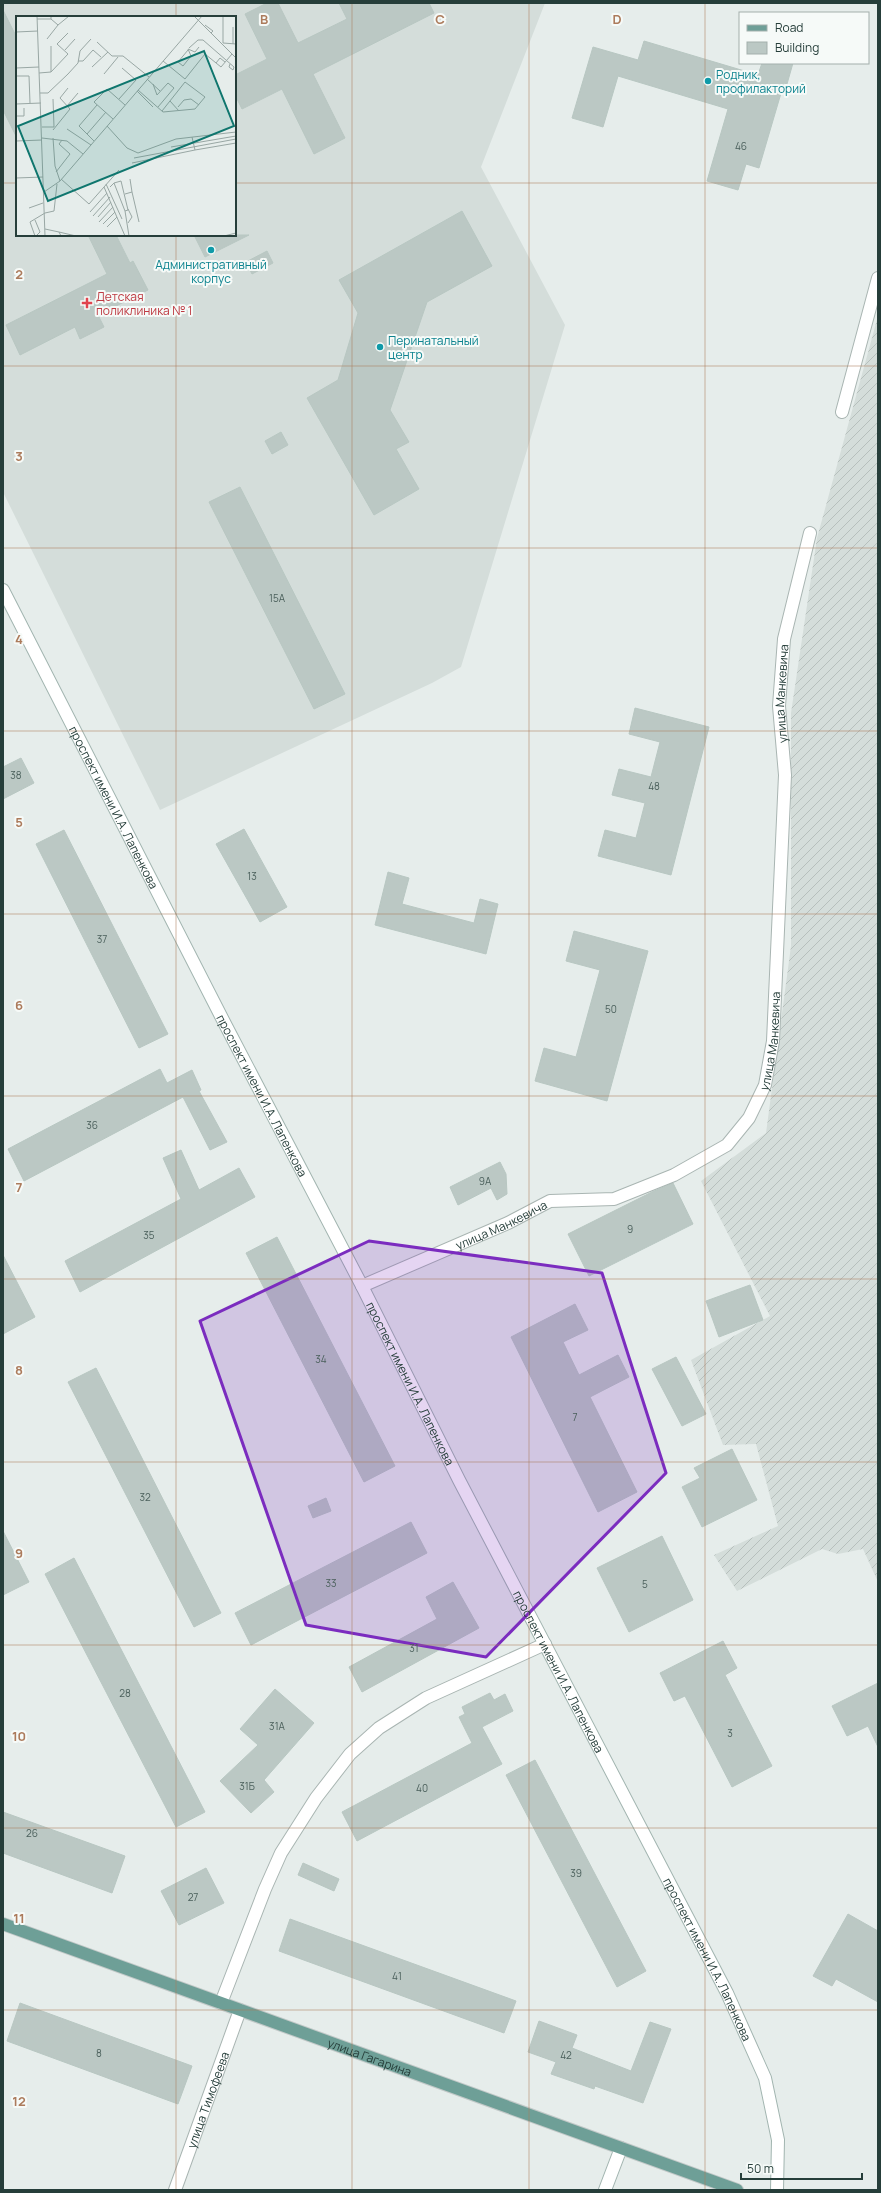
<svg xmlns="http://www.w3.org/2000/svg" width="881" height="2193" font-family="Manrope,sans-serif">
<defs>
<pattern id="industrial-furrows" width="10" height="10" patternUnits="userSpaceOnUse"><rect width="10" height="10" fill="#d4ddda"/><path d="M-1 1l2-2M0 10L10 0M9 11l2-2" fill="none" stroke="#b6bfbc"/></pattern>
</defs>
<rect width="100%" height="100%" fill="#e6edeb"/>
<path fill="#d4ddda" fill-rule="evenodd" d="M 3,3 L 545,3 L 481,167 L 565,325 L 461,667 L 432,683 L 160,810 L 3,492 ZM 17,17 L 235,17 L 235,235 L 17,235 Z"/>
<path fill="url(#industrial-furrows)" d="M 878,316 L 878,1582 L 863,1549 L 838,1554 L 822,1549 L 737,1591 L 714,1555 L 778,1526 L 756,1444 L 723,1445 L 691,1360 L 770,1316 L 701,1181 L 766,1133 L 791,946 L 791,713 L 817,538 Z"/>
<g fill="#bbc8c4" stroke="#b8c7c2">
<path d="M 267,3 L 278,3 L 298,43 L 347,19 L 339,3 L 429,3 L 434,13 L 313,74 L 345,138 L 314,154 L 282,89 L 242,109 L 235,95 L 235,75 L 267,59 L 245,14 Z"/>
<path d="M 3,10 L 17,38 L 17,138 L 3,110 Z"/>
<path d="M 644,41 L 758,75 L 762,63 L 793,63 L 787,84 L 784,83 L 759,168 L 746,164 L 738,190 L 707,181 L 728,109 L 618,76 L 603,127 L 572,118 L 593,47 L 638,60 Z"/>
<path d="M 462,211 L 492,266 L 427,302 L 390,410 L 409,442 L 396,449 L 419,489 L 374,515 L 307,398 L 338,380 L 358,313 L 339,280 Z"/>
<path d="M 88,235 L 116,235 L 130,263 L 133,261 L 148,290 L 98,315 L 104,327 L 80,339 L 75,327 L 20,355 L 6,325 L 107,274 Z"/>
<path d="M 194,235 L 249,235 L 205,257 Z"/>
<path d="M 267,251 L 273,263 L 252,274 L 246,262 Z"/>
<path d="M 281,432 L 288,445 L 272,454 L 265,441 Z"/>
<path d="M 240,487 L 345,694 L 314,709 L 209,502 Z"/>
<path d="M 635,708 L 709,727 L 671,875 L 598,856 L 605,830 L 636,838 L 645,803 L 612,795 L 619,769 L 651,777 L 660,742 L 629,734 Z"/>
<path d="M 21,758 L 34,783 L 3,799 L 3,767 Z"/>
<path d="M 244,829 L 287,907 L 260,922 L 216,844 Z"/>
<path d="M 64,830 L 168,1034 L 139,1048 L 36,844 Z"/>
<path d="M 388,872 L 409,878 L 402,904 L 474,923 L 480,899 L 498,904 L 486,954 L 375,925 Z"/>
<path d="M 574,931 L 648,951 L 607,1101 L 535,1081 L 544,1048 L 576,1057 L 600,970 L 566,961 Z"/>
<path d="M 160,1069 L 167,1083 L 192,1070 L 201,1090 L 199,1091 L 227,1142 L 210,1150 L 183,1097 L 24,1181 L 8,1149 Z"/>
<path d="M 181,1150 L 199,1190 L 239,1168 L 255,1197 L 80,1292 L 65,1261 L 181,1199 L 163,1158 Z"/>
<path d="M 500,1162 L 506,1174 L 507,1194 L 497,1200 L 491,1188 L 458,1205 L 450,1187 Z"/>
<path d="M 673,1183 L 693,1224 L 589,1276 L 568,1234 L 652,1192 Z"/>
<path d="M 277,1237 L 395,1466 L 364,1482 L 246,1253 Z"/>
<path d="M 3,1255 L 35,1317 L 3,1334 Z"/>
<path d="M 750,1285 L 763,1320 L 719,1337 L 706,1301 Z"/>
<path d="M 575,1304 L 588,1330 L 563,1342 L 579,1375 L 618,1355 L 629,1377 L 590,1397 L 637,1492 L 598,1512 L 511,1337 Z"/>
<path d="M 676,1357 L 706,1414 L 682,1426 L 652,1369 Z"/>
<path d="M 96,1368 L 221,1613 L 194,1627 L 68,1382 Z"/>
<path d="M 732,1449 L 757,1500 L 702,1527 L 682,1487 L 700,1478 L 694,1468 Z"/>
<path d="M 326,1498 L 331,1511 L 313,1518 L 308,1506 Z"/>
<path d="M 411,1522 L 427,1553 L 251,1645 L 235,1613 Z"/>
<path d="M 3,1531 L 29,1582 L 3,1595 Z"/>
<path d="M 662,1536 L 693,1600 L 629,1632 L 597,1568 Z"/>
<path d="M 74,1558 L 205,1812 L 176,1827 L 45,1574 Z"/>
<path d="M 453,1582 L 479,1628 L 362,1692 L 349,1667 L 437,1619 L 426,1597 Z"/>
<path d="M 723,1641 L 737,1668 L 725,1675 L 772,1766 L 732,1787 L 685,1696 L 674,1701 L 660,1673 Z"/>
<path d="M 878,1683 L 878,1747 L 868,1726 L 847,1736 L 832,1706 Z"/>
<path d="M 275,1689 L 314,1723 L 264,1780 L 274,1792 L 251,1813 L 220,1781 L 258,1745 L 240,1729 Z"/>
<path d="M 490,1693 L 494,1700 L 505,1694 L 513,1711 L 482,1727 L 502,1764 L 357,1841 L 342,1812 L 472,1743 L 459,1717 L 465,1714 L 462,1707 Z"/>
<path d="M 535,1760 L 646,1971 L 617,1987 L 506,1775 Z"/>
<path d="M 3,1812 L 125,1856 L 112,1893 L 3,1853 Z"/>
<path d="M 303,1863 L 339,1879 L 334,1891 L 298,1875 Z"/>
<path d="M 206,1868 L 224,1903 L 179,1925 L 161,1891 Z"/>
<path d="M 848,1914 L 878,1931 L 878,2002 L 836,1979 L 832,1986 L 813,1976 Z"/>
<path d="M 290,1919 L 516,2001 L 504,2033 L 279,1951 Z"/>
<path d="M 20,2003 L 192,2066 L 178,2104 L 7,2041 Z"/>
<path d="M 539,2021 L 577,2035 L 572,2048 L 631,2071 L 650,2022 L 671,2029 L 643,2103 L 595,2086 L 594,2089 L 551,2074 L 556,2062 L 528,2052 Z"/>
</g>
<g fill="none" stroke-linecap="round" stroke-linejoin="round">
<defs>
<g id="street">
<path d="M 842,412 L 878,278"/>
<path id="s1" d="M 362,1286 L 508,1223 L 550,1201 L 614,1199 L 674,1175 L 727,1145 L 749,1118 L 765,1085 L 773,1041 L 785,775 L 779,706 L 784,639 L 810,533"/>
<path d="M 221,2003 L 265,1889 L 281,1853 L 316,1798 L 350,1754 L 379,1728 L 426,1698 L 545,1644"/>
<path id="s2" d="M 175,2190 L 240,2010"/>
</g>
<g id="secondary">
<path id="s3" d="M 3,590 L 225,1024 L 362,1286 L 459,1480 L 727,1993 L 765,2078 L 778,2140 L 777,2190"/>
<path d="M 605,2190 L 621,2148"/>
</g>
<g id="primary">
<path id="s4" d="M 3,1924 L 737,2190"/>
</g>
</defs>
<use href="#street" stroke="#a9b5b2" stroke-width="14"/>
<use href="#secondary" stroke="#a2b5b0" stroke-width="14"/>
<use href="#primary" stroke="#c2c9c8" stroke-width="14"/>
<use href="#street" stroke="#fff" stroke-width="12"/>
<use href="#secondary" stroke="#fff" stroke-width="12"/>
<use href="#primary" stroke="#6e9f97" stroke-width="12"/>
</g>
<path fill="#7b2cbf" fill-opacity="0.2" stroke="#7b2cbf" stroke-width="3" stroke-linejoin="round" d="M 369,1241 L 602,1273 L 666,1473 L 486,1657 L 306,1625 L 200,1321 Z"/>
<path fill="none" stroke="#ac7b5c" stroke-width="1" stroke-opacity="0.55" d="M 176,3 L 176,17M 352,3 L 352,2190M 529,3 L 529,2190M 705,3 L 705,2190M 3,183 L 17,183M 235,183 L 878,183M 176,235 L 176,2190M 3,366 L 878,366M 3,548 L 878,548M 3,731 L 878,731M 3,914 L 878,914M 3,1096 L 878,1096M 3,1279 L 878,1279M 3,1462 L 878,1462M 3,1645 L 878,1645M 3,1828 L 878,1828M 3,2010 L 878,2010"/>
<g fill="#0f9aa8" stroke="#f6faf8" stroke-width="1.5">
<circle cx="708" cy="81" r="4"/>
<circle cx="211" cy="250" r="4"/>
<circle cx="380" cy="347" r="4"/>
</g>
<path fill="#e0444e" stroke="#f6faf8" stroke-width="1.5" d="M85 297h4v4h4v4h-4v4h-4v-4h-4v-4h4z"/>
<g text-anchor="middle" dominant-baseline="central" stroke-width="4" stroke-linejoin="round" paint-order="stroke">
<g font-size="10" fill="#4b605c">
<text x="741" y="146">46</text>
<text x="277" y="598">15А</text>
<text x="16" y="775">38</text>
<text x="654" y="786">48</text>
<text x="252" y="876">13</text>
<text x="102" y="939">37</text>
<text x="611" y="1009">50</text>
<text x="92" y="1125">36</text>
<text x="485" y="1181">9А</text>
<text x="630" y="1229">9</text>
<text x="149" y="1235">35</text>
<text x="321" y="1359">34</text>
<text x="575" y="1417">7</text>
<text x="145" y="1497">32</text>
<text x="331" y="1583">33</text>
<text x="645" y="1584">5</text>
<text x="414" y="1648">31</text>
<text x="125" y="1693">28</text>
<text x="277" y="1726">31А</text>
<text x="730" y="1733">3</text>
<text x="247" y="1786">31Б</text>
<text x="422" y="1788">40</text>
<text x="32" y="1833">26</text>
<text x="576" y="1873">39</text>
<text x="193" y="1897">27</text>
<text x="397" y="1976">41</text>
<text x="99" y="2053">8</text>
<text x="566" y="2055">42</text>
</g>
<g font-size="12" fill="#0d838f" stroke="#f6faf8" text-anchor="start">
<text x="716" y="74">Родник,<tspan x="716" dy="14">профилакторий</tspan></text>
<text x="211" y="264" text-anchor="middle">Административный<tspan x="211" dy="14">корпус</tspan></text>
<text x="388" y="340">Перинатальный<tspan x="388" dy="14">центр</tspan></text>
</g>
<g font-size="12" fill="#be3a42" stroke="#f6faf8" text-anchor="start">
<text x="96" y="296">Детская<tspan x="96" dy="14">поликлиника № 1</tspan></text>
</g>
<g font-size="12" fill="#263e3a" stroke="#f6faf8">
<text stroke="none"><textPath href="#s1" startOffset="860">улица Манкевича</textPath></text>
<text stroke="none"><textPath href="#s3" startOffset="244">проспект имени И.А. Лапенкова</textPath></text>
<text stroke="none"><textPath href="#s1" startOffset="512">улица Манкевича</textPath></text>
<text stroke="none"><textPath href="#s3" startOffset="568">проспект имени И.А. Лапенкова</textPath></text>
<text stroke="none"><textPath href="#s1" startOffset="152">улица Манкевича</textPath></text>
<text stroke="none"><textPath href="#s3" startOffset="892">проспект имени И.А. Лапенкова</textPath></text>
<text stroke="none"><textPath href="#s3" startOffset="1216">проспект имени И.А. Лапенкова</textPath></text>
<text stroke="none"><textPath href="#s3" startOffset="1540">проспект имени И.А. Лапенкова</textPath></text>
<text stroke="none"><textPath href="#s4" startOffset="390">улица Гагарина</textPath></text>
<text stroke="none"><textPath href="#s2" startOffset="96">улица Тимофеева</textPath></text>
</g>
</g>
<g transform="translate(16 16)">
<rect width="220" height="220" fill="#e6edeb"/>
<path fill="none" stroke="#99a7a4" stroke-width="1" d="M 21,0 L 29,220M 178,0 L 220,42M 207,0 L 207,27M 21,3 L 35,3 L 35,0M 42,9 L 53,0M 189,9 L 197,15 L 195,17M 0,16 L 22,15M 31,23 L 42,9 L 35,3M 81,26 L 96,40 L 107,40 L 133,61M 207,27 L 220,28M 217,28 L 217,11M 173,32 L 182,24 L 187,24 L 218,51 L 217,54 L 213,51 L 214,48M 49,34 L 59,23M 172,34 L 162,46 L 167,50 L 175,40 L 172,33 L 179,36 L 183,31M 62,45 L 67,45 L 77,34 L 85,41M 147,45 L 169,63 L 189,38 L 205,51 L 216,38M 200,47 L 204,42 L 209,46M 76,51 L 92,36M 0,52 L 23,51M 35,56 L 52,38 L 41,28 L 52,17M 23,57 L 35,56 L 35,30M 88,58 L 102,41M 0,60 L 13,60 L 14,87M 131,63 L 144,75M 137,68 L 141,79 L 152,67 L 158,72 L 142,91M 122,74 L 147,96 L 179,93 L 189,81 L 169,66M 121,75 L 137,91M 24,77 L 32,77 L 52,58 L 62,47 L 64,35 L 75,23M 103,83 L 120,64 L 106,52M 154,85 L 163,95M 0,88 L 25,87M 51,90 L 62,77M 162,91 L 168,84 L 175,83 L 183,89M 146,95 L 169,66M 0,100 L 8,100 L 8,92M 97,103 L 78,86 L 91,73 L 109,89M 91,110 L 111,132 L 122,137 L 160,123 L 220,116M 26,111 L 38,111 L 37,83M 51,113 L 75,129M 37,114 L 54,93 L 44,82 L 52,72M 71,118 L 90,96M 26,122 L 51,125 L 67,138M 37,122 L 39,150 L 44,165M 0,125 L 26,124M 78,125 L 63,110 L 81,89M 155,131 L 220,120M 179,134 L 220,127M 118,142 L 220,123M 116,147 L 179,134 L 176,121M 40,156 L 54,138 L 43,128 L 46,124M 0,162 L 27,161M 45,163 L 73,188 L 103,154M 114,163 L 116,176M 90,168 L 106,203M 88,171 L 109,220M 94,171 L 98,167 L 105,165 L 112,194 L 109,195 L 98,167M 28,176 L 44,165 L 186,0M 109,178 L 116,176 L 123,206M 13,192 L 27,187M 109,195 L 113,220M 74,196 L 91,177M 77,200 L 94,181M 82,201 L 95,186M 19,204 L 24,216 L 20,220M 83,206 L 97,191M 112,207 L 116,201 L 112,193M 87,208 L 99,196M 91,211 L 101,201M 29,213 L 43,216 L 45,220M 43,216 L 60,220M 19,220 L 14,206 L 29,197 L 38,195 L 41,168M 208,220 L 220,217"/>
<path fill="#0f766e" fill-opacity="0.15" stroke="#0f766e" stroke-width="2" d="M 188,35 L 218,110 L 32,185 L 2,110 Z"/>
<rect width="220" height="220" fill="none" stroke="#263e3a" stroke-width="2"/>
</g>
<g font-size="13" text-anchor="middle" font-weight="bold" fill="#ac7b5c" stroke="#f6faf8" stroke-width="4" stroke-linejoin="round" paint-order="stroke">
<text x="264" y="24">B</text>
<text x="440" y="24">C</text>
<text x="617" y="24">D</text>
<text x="19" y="279">2</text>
<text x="19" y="461">3</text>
<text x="19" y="644">4</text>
<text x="19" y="827">5</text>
<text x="19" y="1010">6</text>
<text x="19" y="1192">7</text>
<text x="19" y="1375">8</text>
<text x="19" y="1558">9</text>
<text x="19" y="1741">10</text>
<text x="19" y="1923">11</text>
<text x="19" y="2106">12</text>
</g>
<rect width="881" height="2193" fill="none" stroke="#263e3a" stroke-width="8"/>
<rect x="739" y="12" width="130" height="52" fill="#f6faf8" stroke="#a3afac"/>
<rect x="747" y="25" width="20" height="6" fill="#6e9f97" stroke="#a3afac"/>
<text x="775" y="32" font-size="12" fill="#263e3a">Road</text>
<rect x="747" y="42" width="20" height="12" fill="#bbc8c4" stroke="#a3afac"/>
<text x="775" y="52" font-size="12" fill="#263e3a">Building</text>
<path d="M741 2173v6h121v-6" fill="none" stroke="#263e3a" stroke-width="2"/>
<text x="747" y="2173" font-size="12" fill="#263e3a" stroke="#f6faf8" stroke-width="3" paint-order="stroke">50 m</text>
</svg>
